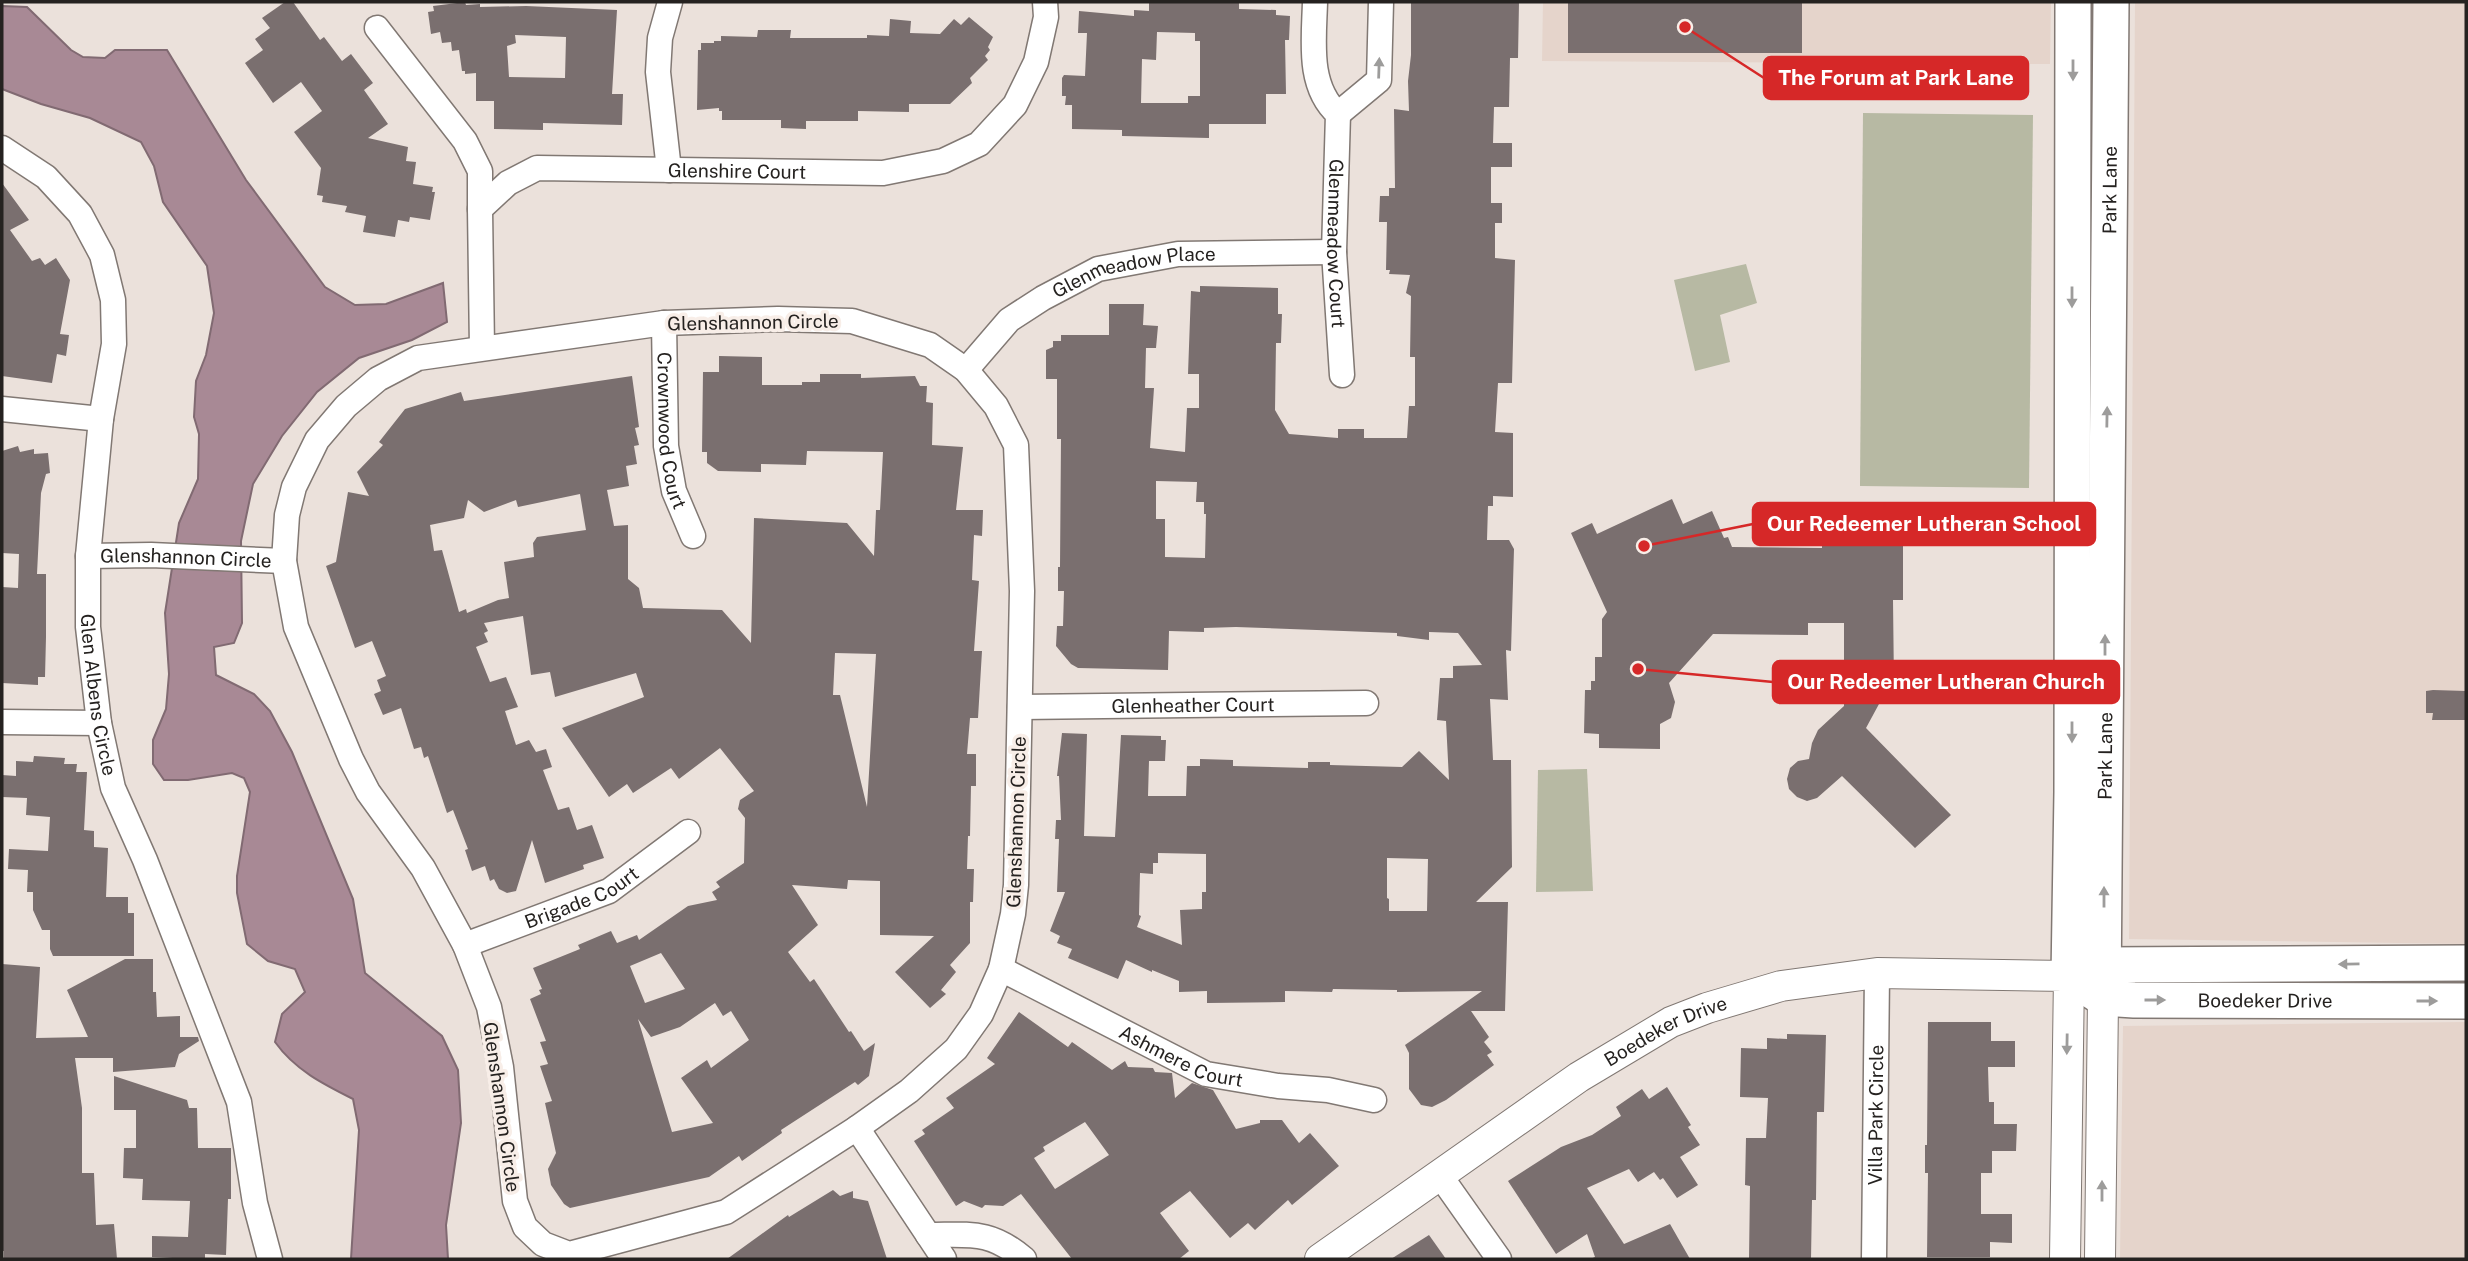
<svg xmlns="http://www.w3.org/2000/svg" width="2468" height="1261" font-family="'Public Sans',sans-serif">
<rect width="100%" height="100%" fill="#ebe1db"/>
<g fill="#e5d4cb">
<path d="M 1543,2 L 2051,2 L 2050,64 L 1542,61 Z"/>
<path d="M 2135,2 L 2466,2 L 2466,944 L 2129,939 Z"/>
<path d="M 2466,1022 L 2466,1259 L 2120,1259 L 2123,1026 Z"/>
</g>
<g fill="#b7b9a3">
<path d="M 1863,113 L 2033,115 L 2029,488 L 1860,486 Z"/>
<path d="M 1746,264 L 1757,303 L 1720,315 L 1730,362 L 1695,371 L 1674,280 Z"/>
<path d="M 1587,769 L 1593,891 L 1536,892 L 1538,770 Z"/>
</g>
<path fill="#a88995" stroke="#816a72" stroke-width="2" d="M 2,6 L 27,7 L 71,50 L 83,57 L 105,58 L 115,50 L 167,50 L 246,180 L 325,287 L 355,305 L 386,304 L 443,283 L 447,322 L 412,340 L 359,358 L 317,392 L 282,436 L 253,484 L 241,541 L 242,623 L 234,643 L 214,647 L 216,675 L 254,694 L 270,711 L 292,752 L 353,899 L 365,973 L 442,1036 L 458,1070 L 461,1123 L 446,1225 L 448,1259 L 351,1259 L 359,1130 L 353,1099 C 323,1084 295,1070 275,1042 L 282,1014 L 305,992 L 295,969 L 268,961 L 247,944 L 237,893 L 237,876 L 250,792 L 244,778 L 232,773 L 188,780 L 164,780 L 153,764 L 153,740 L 166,709 L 169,674 L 165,613 L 179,523 L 198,479 L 199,434 L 194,417 L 196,381 L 206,355 L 214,313 L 207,266 L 163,202 L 154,166 L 141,142 L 90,118 L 41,104 L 2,89 Z"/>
<g fill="#7a6f6f" fill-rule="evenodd">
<path d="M 285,2 L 293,2 L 320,40 L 324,37 L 342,61 L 351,54 L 373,83 L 364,90 L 388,124 L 368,138 L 408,147 L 406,161 L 416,162 L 413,184 L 433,187 L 432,192 L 435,192 L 430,220 L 410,217 L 409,222 L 398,220 L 395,237 L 363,232 L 366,216 L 345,212 L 347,206 L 322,202 L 323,196 L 317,195 L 321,168 L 294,132 L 322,111 L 301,82 L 273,103 L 245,63 L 263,50 L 255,39 L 270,28 L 262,18 Z"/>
<path d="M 465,2 L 466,5 L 480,4 L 480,7 L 526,6 L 617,10 L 612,94 L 623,94 L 622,125 L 543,123 L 543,130 L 494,129 L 494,101 L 476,101 L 476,73 L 465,74 L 465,71 L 462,71 L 459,50 L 452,51 L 451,42 L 442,43 L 440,32 L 431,34 L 428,12 L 434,11 L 433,6 ZM 515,35 L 566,37 L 565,78 L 509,77 L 507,46 L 516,43 Z"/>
<path d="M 1149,2 L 1239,2 L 1239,9 L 1276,10 L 1276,15 L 1290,16 L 1289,40 L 1285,40 L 1286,94 L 1266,94 L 1266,124 L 1209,124 L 1209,138 L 1122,136 L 1122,130 L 1072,129 L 1072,105 L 1065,105 L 1066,96 L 1062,96 L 1062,78 L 1064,75 L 1085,76 L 1087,33 L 1078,33 L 1079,11 L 1134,16 L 1134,10 L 1149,11 ZM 1157,32 L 1195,33 L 1195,41 L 1200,41 L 1200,96 L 1188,96 L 1188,103 L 1141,103 L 1142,59 L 1156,60 Z"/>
<path d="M 1411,2 L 1519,2 L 1518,58 L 1510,58 L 1509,107 L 1494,107 L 1493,143 L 1512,143 L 1512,167 L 1491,167 L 1491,203 L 1502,203 L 1502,223 L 1495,223 L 1495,258 L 1515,260 L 1512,383 L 1498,383 L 1495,432 L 1513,433 L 1513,497 L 1493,496 L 1493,506 L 1488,506 L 1487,540 L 1509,540 L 1514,549 L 1511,651 L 1506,650 L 1508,700 L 1490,699 L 1493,760 L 1511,760 L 1512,867 L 1476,902 L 1508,902 L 1505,1011 L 1471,1011 L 1489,1037 L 1484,1042 L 1492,1052 L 1487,1055 L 1494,1065 L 1446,1100 L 1432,1107 L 1421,1105 L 1409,1089 L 1409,1053 L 1405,1045 L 1482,991 L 1397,992 L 1397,990 L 1333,989 L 1332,992 L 1285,991 L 1285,1002 L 1207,1003 L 1207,991 L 1179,992 L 1179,981 L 1152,970 L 1152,972 L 1126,960 L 1118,979 L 1068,958 L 1072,949 L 1057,943 L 1060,936 L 1050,931 L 1065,892 L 1057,892 L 1059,839 L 1055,839 L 1056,820 L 1061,820 L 1059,776 L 1057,776 L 1062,733 L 1087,734 L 1084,836 L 1115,837 L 1121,735 L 1161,736 L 1161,740 L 1166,740 L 1165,761 L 1149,761 L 1148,796 L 1186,796 L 1187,766 L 1200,766 L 1200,759 L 1233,760 L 1233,766 L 1308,768 L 1308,762 L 1330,762 L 1330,765 L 1402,767 L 1419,751 L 1449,780 L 1446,721 L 1437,720 L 1440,678 L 1453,678 L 1453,666 L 1482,665 L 1458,633 L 1429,632 L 1429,640 L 1397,636 L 1397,633 L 1236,627 L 1204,628 L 1204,632 L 1169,631 L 1168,670 L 1078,668 L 1071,664 L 1056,646 L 1057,626 L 1063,626 L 1064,591 L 1058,591 L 1058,567 L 1060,567 L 1061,439 L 1057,439 L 1057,379 L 1046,379 L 1046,350 L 1053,347 L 1053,341 L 1061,341 L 1061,335 L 1109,335 L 1109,304 L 1144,304 L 1143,325 L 1158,326 L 1156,348 L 1146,348 L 1145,388 L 1154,388 L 1150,448 L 1185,452 L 1187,408 L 1199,408 L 1199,374 L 1188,374 L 1191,291 L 1200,292 L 1200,286 L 1278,288 L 1278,314 L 1282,314 L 1281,343 L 1276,343 L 1275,410 L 1289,434 L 1338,438 L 1338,429 L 1364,429 L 1364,438 L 1407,438 L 1409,406 L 1415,406 L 1415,357 L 1410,357 L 1411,296 L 1406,293 L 1410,275 L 1389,274 L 1390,270 L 1386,270 L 1387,222 L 1379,222 L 1380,196 L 1389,196 L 1389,188 L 1395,188 L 1394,109 L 1409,111 L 1408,81 L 1411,55 ZM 1156,481 L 1197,482 L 1196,502 L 1204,502 L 1204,514 L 1206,514 L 1205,558 L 1165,557 L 1165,519 L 1156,519 ZM 1158,853 L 1206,854 L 1206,892 L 1202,892 L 1202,909 L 1180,910 L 1182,945 L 1137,927 L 1141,916 L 1139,915 L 1140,873 L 1153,874 L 1153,863 L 1158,863 ZM 1387,858 L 1428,859 L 1427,911 L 1389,911 L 1389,899 L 1387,898 Z"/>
<rect x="1568" y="2" width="234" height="51"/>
<path d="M 969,17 L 993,37 L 988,47 L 990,50 L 985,56 L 988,60 L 970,78 L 972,83 L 950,104 L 909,104 L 909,112 L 858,111 L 858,121 L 806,121 L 806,129 L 781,128 L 781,120 L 722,120 L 722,111 L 719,111 L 719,108 L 697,110 L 698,50 L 701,50 L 701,43 L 714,43 L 714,41 L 721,41 L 721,36 L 757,37 L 758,30 L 791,30 L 790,38 L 867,38 L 867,35 L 889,36 L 890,19 L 911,21 L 910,33 L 940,34 L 954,19 L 961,25 Z"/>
<path d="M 2,183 L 29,220 L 10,230 L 32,261 L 40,258 L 45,265 L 56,258 L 70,280 L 60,334 L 69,335 L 66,356 L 57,354 L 52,383 L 2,376 Z"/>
<path d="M 719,356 L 762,357 L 762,385 L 802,385 L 802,382 L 820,382 L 820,374 L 861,374 L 861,378 L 915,376 L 920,386 L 927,386 L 926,402 L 933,403 L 932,445 L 963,447 L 956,510 L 983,510 L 982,536 L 974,535 L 972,580 L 979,581 L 974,651 L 982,651 L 978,718 L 970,718 L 967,754 L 976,754 L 976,786 L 971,786 L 970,836 L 968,836 L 967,869 L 974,869 L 973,902 L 970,902 L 970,943 L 950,965 L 956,972 L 941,990 L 946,994 L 930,1008 L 895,972 L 934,936 L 880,935 L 880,881 L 848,880 L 847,889 L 792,885 L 818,925 L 788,952 L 810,982 L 814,979 L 849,1032 L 851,1031 L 864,1051 L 875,1043 L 869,1076 L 858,1085 L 855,1082 L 781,1130 L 782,1133 L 742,1161 L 739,1156 L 709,1177 L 570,1208 L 564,1204 L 551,1185 L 548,1169 L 556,1153 L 545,1103 L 552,1101 L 540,1066 L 548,1064 L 540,1042 L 546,1041 L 530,999 L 541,994 L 539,990 L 542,989 L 533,968 L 580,949 L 578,945 L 611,931 L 617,943 L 637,935 L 639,940 L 688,906 L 717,900 L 712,892 L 720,887 L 716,882 L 744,863 L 745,818 L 738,809 L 740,800 L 754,791 L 720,748 L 679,779 L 671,768 L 633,793 L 627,784 L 609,797 L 562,728 L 644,697 L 636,673 L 555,697 L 550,672 L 531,675 L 523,616 L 484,623 L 488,631 L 484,633 L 488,642 L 476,647 L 490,682 L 506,677 L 518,707 L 505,711 L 516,745 L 529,740 L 536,752 L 546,749 L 552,767 L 543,770 L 558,810 L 569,807 L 577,830 L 592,825 L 604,858 L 583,865 L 584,869 L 545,883 L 532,840 L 516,891 L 507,893 L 499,889 L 494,879 L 490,881 L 485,866 L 472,871 L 465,850 L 468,849 L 453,810 L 447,813 L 428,756 L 424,758 L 421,747 L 414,749 L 401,708 L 383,715 L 374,694 L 381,691 L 377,680 L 386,676 L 372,641 L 355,648 L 326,566 L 336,562 L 348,492 L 369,496 L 357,472 L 383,445 L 379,442 L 405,409 L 461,392 L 464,401 L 632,376 L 639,427 L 635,428 L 639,445 L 634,446 L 637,464 L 626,466 L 629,486 L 607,490 L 614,526 L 628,525 L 628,579 L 639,588 L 643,608 L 722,610 L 751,643 L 754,518 L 847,523 L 874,556 L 876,510 L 880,510 L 883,452 L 807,451 L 806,465 L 761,464 L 761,472 L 718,471 L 707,463 L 707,452 L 702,452 L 703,372 L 719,372 ZM 580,494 L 586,530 L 537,537 L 533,543 L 534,557 L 504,562 L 509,598 L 498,600 L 467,613 L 466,609 L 459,612 L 442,550 L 434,551 L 430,525 L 464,518 L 468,500 L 484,512 L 516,500 L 518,507 ZM 835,653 L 876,654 L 867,807 L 840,695 L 833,695 ZM 661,953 L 685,989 L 645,1003 L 630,966 ZM 715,1003 L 723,1016 L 731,1011 L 749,1040 L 711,1068 L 707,1060 L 681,1078 L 713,1123 L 672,1132 L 638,1019 L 651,1037 L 680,1027 Z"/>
<path d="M 18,446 L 20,452 L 34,449 L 34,454 L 48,453 L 50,473 L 46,474 L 41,493 L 37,574 L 46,574 L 46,637 L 45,677 L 38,677 L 38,685 L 2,683 L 2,587 L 18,588 L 19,554 L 2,553 L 2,451 Z"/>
<path d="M 1672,499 L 1683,524 L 1712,511 L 1724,538 L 1728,537 L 1732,547 L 1822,548 L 1822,545 L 1903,545 L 1903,600 L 1893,600 L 1894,686 L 1953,686 L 1953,704 L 1879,704 L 1866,728 L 1951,815 L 1915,848 L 1842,776 L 1817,798 L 1807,801 L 1797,797 L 1789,789 L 1787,779 L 1790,768 L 1798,761 L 1809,759 L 1812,743 L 1818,730 L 1844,706 L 1844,623 L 1808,623 L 1808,635 L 1713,634 L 1669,683 L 1675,702 L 1671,718 L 1660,724 L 1660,749 L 1599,748 L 1599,734 L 1584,733 L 1585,690 L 1591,690 L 1591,681 L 1595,681 L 1595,657 L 1602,657 L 1602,619 L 1607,612 L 1571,533 L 1592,523 L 1597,534 Z"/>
<path d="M 2433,690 L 2466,691 L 2466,720 L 2432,720 L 2433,713 L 2426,713 L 2426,691 Z"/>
<path d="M 34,756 L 65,758 L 64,764 L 77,764 L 76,772 L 87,772 L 84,830 L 94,831 L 94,847 L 108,848 L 106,897 L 128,897 L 128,913 L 134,913 L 134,956 L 53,956 L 50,949 L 50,930 L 42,930 L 33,910 L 33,892 L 27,892 L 28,870 L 8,869 L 9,849 L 48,851 L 50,817 L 26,815 L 27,798 L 2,797 L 2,775 L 16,776 L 16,761 L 33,762 Z"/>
<path d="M 125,959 L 153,959 L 153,992 L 156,992 L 157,1017 L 180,1016 L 180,1037 L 198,1037 L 199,1041 L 179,1054 L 175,1067 L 113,1072 L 113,1058 L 75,1058 L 82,1108 L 82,1173 L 94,1173 L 96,1225 L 114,1224 L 117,1259 L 4,1259 L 4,1251 L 2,1251 L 2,964 L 40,967 L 36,1038 L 88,1037 L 67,990 Z"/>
<path d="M 1019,1012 L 1068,1047 L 1072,1042 L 1112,1070 L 1125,1061 L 1128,1067 L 1153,1068 L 1155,1072 L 1172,1073 L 1175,1098 L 1192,1083 L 1213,1090 L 1236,1129 L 1260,1123 L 1260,1120 L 1282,1120 L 1299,1143 L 1310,1133 L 1339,1166 L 1292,1205 L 1288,1200 L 1255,1230 L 1248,1223 L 1230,1238 L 1190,1191 L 1160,1213 L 1189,1251 L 1179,1259 L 1072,1259 L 1021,1194 L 1003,1206 L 985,1205 L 982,1208 L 964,1201 L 956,1206 L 914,1141 L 925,1134 L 922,1130 L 954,1108 L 946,1098 L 995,1064 L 987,1058 ZM 1085,1122 L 1109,1155 L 1055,1189 L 1034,1158 L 1045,1151 L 1043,1147 Z"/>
<path d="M 1928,1022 L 1991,1022 L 1991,1041 L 2015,1041 L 2015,1067 L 1988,1067 L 1989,1102 L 1994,1102 L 1994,1124 L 2017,1124 L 2016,1151 L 1992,1151 L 1992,1173 L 1981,1173 L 1981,1214 L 2012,1214 L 2012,1243 L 1990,1242 L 1990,1257 L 1927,1257 L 1928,1173 L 1925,1173 L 1925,1145 L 1927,1145 Z"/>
<path d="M 1787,1034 L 1826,1035 L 1824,1112 L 1817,1112 L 1816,1200 L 1812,1200 L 1811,1259 L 1749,1259 L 1750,1186 L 1745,1185 L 1746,1138 L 1766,1138 L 1768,1098 L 1740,1097 L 1741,1048 L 1767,1049 L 1767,1038 L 1787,1039 Z"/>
<path d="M 114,1076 L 187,1100 L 189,1108 L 197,1108 L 198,1148 L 231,1148 L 231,1199 L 228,1199 L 226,1255 L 205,1254 L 205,1259 L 193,1259 L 152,1257 L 152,1236 L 188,1237 L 190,1201 L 142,1200 L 143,1179 L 123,1178 L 124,1148 L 136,1148 L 136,1110 L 114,1110 Z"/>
<path d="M 1667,1087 L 1691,1125 L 1688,1127 L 1700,1145 L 1680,1157 L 1698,1185 L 1677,1198 L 1663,1178 L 1660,1180 L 1654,1172 L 1638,1182 L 1629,1169 L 1587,1188 L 1624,1244 L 1670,1224 L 1690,1259 L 1590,1259 L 1595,1257 L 1587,1234 L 1556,1254 L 1508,1181 L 1561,1147 L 1592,1135 L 1621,1116 L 1616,1107 L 1642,1089 L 1649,1099 Z"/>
<path d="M 833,1190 L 840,1196 L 853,1191 L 853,1198 L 868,1201 L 887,1259 L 727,1259 L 788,1215 L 789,1217 Z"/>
<path d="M 1429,1235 L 1446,1259 L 1391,1259 Z"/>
</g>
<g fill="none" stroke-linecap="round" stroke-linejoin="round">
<defs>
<g id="minor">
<path id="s1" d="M 1315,2 C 1314,40 1307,86 1338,114 L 1334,252 L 1342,375"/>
<path d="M 377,28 L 465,141 L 480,171 L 480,209"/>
<path d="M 1338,114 L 1379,80 L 1381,2"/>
<path id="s2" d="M 2,148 L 46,177 L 80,214 L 102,255 L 113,300 L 114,344 L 101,419 L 88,556 L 88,627 L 99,723 L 113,788 L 145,860 L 239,1102 L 255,1203 L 270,1259"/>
<path d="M 669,170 L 658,72 L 660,38 L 670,2"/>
<path d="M 778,319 L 852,321 L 930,345 L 966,370 L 996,406 L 1016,445 L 1022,591 L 1016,885 L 1013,914 L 1001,969 L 981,1014 L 956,1049 L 909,1091 L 857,1128 L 726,1212 L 569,1254 L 543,1244 L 525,1227 L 515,1201 L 501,1067 L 489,1007 L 465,945 L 423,868 L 368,792 L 351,759 L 296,627 L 284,561 L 287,515 L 294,487 L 317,440 L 346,406 L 378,379 L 418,358 L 664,323 Z"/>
<path id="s3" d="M 664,323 L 666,446 L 674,491 L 693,536"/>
<path id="s4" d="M 482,348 L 480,209 L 508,183 L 537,168 L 883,173 L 943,161 L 979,144 L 1015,105 L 1036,62 L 1046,17 L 1045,2"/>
<path id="s5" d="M 966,370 L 1009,320 L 1043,298 L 1098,269 L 1178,254 L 1334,252"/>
<path d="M 2,409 L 101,419"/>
<path id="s6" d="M 88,556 L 151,555 L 284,561"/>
<path id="s7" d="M 1020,707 L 1366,703"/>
<path d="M 2,722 L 99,723"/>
<path id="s8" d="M 465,945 L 609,891 L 688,832"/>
<path id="s9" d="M 1001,969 L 1206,1074 L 1278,1086 L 1328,1090 L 1374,1100"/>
<path d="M 857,1128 L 944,1259"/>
<path d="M 1439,1174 L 1499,1259"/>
<path d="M 928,1235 C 971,1235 990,1230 1024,1259"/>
<path id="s10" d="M 1874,1259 L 1877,973"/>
</g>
<g id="tertiary">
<path id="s11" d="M 1320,1259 L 1579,1077 L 1671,1022 L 1707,1008 L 1781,986 L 1877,973 L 2069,976 L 2065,1259"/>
<path d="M 2100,1259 L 2103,998"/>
</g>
<g id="secondary">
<path d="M 2082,971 L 2103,965 L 2466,963"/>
<path d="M 2069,976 L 2072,792 L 2073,2"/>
<path id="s12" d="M 2083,985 L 2103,998 L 2134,1000 L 2466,1001"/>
<path id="s13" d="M 2103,998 L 2111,2"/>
</g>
</defs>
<use href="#minor" stroke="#817873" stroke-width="27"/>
<use href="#tertiary" stroke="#817873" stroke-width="32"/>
<use href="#secondary" stroke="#817873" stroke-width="38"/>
<use href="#minor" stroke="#fff" stroke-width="24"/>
<use href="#tertiary" stroke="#fff" stroke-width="30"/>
<use href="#secondary" stroke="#fff" stroke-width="35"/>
</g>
<defs><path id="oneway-solid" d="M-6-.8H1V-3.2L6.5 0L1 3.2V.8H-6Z" transform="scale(1.75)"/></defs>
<g fill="#9d9c9b">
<use href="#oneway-solid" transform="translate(1379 68) rotate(-88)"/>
<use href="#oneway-solid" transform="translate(2073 70) rotate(90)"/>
<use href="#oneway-solid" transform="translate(2072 297) rotate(90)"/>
<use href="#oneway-solid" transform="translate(2107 417) rotate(-89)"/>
<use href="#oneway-solid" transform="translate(2105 645) rotate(-90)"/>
<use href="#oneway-solid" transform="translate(2072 732) rotate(90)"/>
<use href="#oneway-solid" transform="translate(2104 897) rotate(-90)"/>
<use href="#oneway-solid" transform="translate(2349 964) rotate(179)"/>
<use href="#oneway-solid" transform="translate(2155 1000)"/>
<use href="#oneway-solid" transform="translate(2427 1001)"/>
<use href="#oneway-solid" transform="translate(2067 1044) rotate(91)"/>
<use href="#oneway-solid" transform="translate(2102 1191) rotate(-90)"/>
</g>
<g text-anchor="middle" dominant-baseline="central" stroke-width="7" stroke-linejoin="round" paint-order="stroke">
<g font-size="19" fill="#252220" stroke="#f8eee8">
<text stroke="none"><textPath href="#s4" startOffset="410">Glenshire Court</textPath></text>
<text stroke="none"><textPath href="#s13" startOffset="808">Park Lane</textPath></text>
<text stroke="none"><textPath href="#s1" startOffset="248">Glenmeadow Court</textPath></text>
<text stroke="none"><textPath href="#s5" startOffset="203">Glenmeadow Place</textPath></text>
<text transform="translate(753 322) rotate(-1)">Glenshannon Circle</text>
<text stroke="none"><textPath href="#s3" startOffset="108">Crownwood Court</textPath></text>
<text stroke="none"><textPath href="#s6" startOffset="98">Glenshannon Circle</textPath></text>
<text stroke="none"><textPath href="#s2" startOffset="593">Glen Albens Circle</textPath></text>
<text stroke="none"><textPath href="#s7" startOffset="173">Glenheather Court</textPath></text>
<text stroke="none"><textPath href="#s13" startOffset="242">Park Lane</textPath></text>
<text transform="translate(1016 822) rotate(-88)">Glenshannon Circle</text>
<text stroke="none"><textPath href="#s8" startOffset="126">Brigade Court</textPath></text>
<text stroke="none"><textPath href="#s12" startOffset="186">Boedeker Drive</textPath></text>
<text stroke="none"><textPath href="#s11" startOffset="415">Boedeker Drive</textPath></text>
<text stroke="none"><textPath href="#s9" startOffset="201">Ashmere Court</textPath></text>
<text transform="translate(502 1107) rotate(82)">Glenshannon Circle</text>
<text stroke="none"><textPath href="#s10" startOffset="144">Villa Park Circle</textPath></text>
</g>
</g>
<path fill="none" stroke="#d62828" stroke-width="2.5" d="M1685 27L1764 78M1644 546L1753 524M1638 669L1773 682"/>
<g fill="#d62828" stroke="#f8eee8" stroke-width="2.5">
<circle cx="1685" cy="27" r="7"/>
<circle cx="1644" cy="546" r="7"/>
<circle cx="1638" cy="669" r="7"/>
</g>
<g fill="#d62828" stroke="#d62828" stroke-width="2.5">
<rect x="1764" y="57" width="264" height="42" rx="7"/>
<rect x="1753" y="503" width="342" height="42" rx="7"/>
<rect x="1773" y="661" width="346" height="42" rx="7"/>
</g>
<g font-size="21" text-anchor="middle" font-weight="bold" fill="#fff">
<text x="1896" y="85">The Forum at Park Lane</text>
<text x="1924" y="531">Our Redeemer Lutheran School</text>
<text x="1946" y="689">Our Redeemer Lutheran Church</text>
</g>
<rect width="2468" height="1261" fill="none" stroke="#252220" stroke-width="7"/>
</svg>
